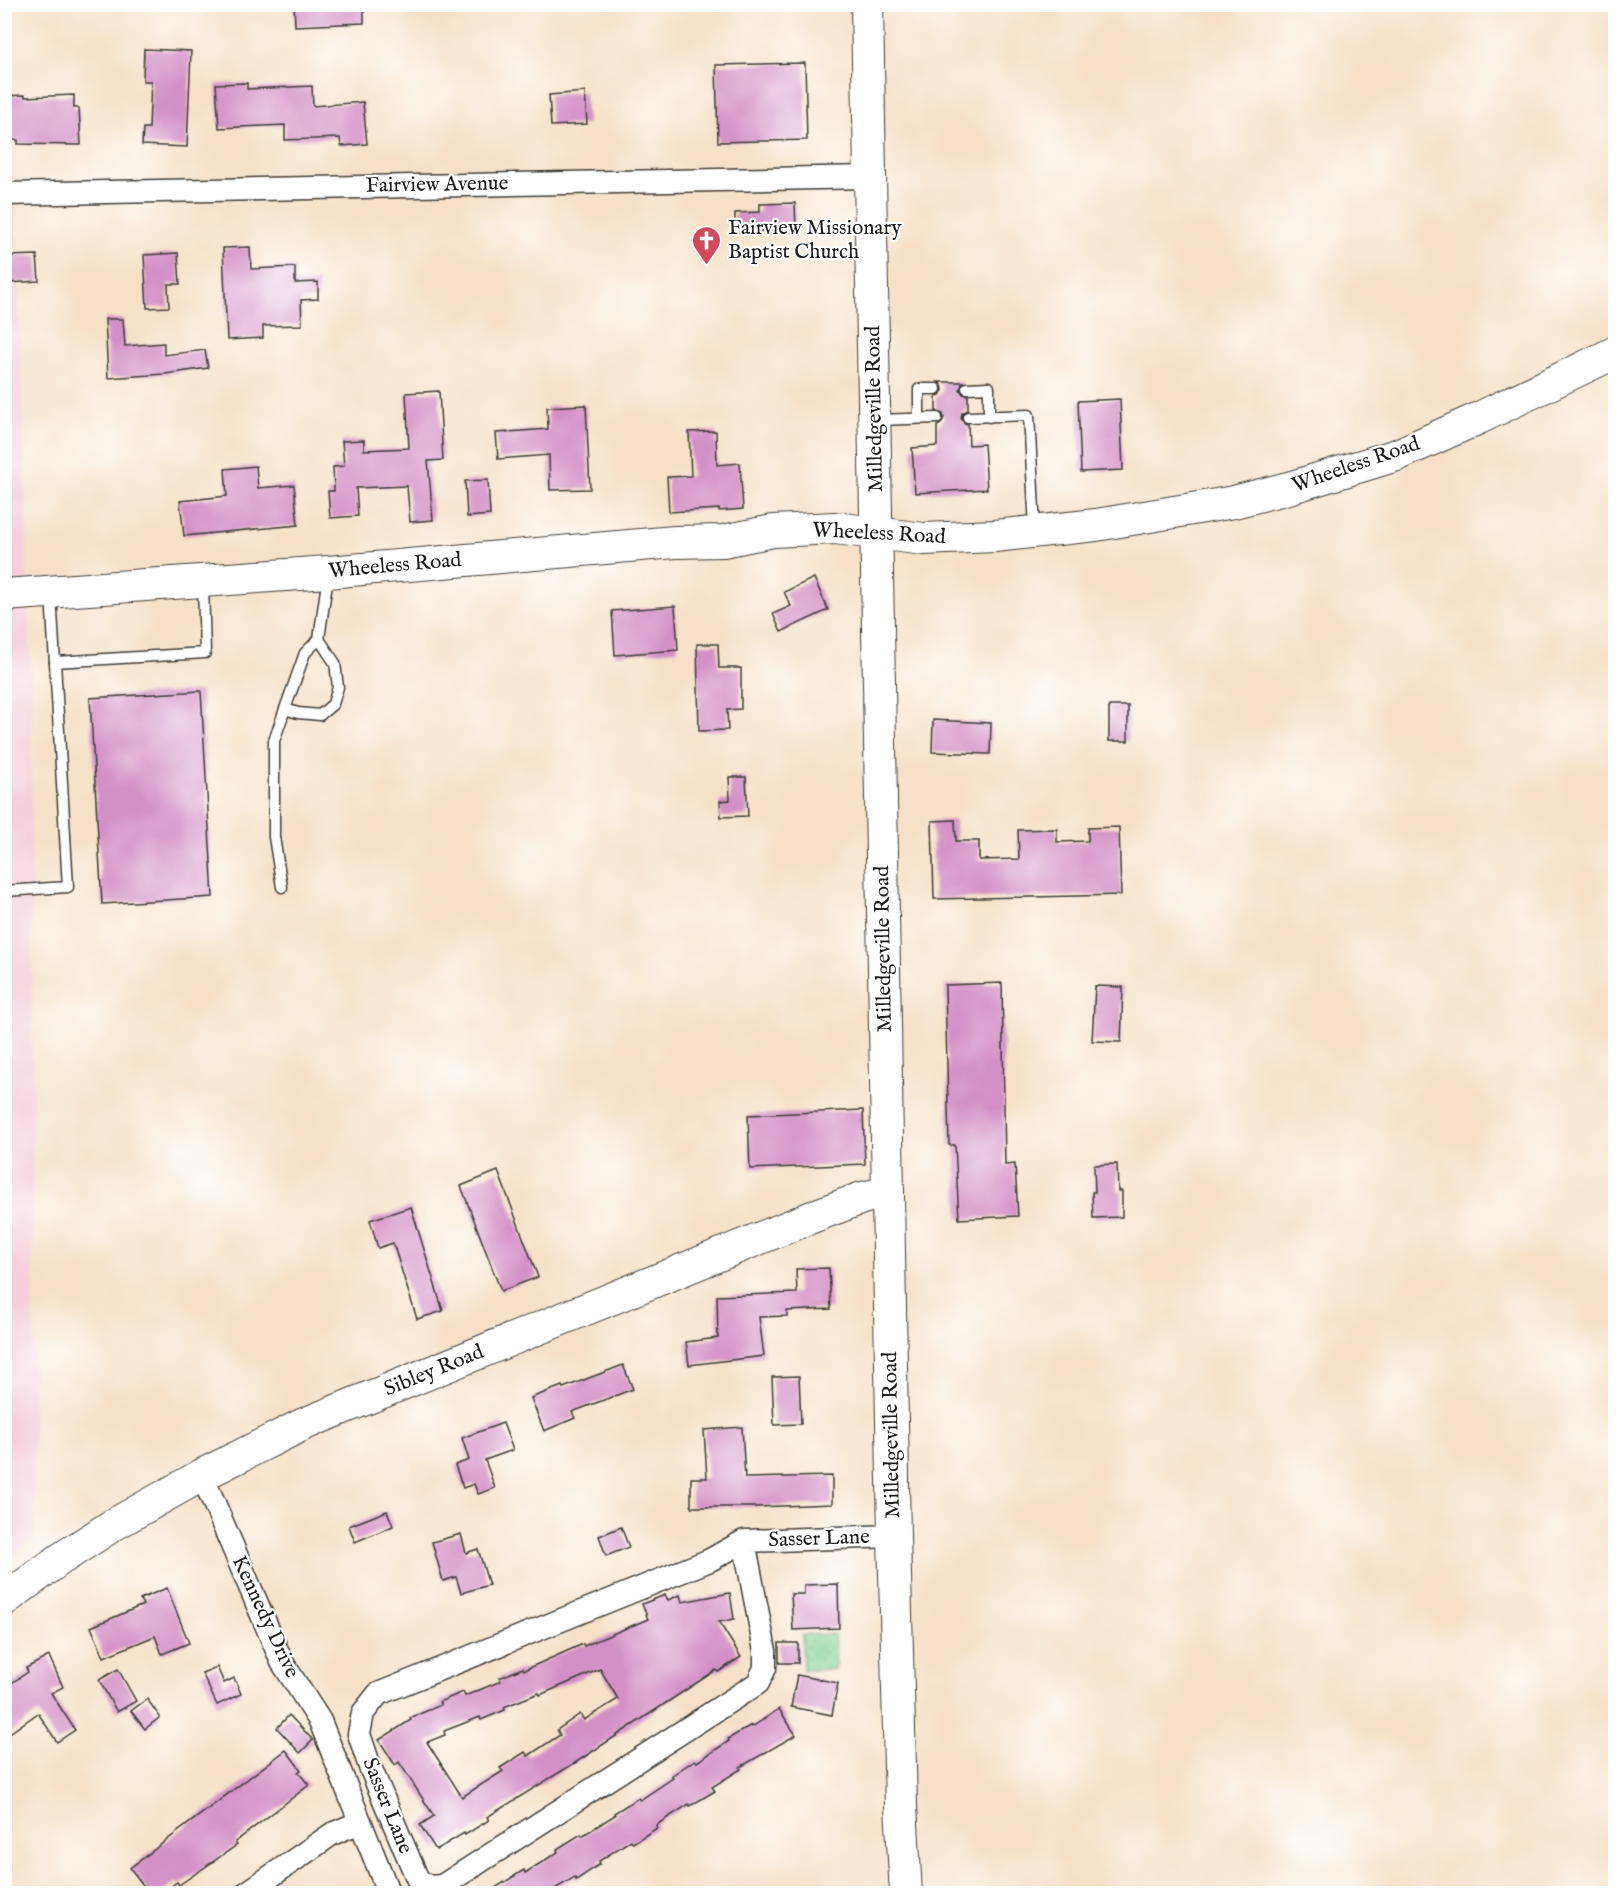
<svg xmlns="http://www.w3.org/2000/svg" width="1620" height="1898" font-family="'IM FELL English',serif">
<defs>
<pattern id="grass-dots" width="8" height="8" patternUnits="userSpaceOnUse" patternTransform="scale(1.5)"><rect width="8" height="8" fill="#81d191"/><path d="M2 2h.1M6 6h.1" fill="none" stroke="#6fb37c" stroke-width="1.8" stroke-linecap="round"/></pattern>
</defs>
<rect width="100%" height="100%" fill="#fff"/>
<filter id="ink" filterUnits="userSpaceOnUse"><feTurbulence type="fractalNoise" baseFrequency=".0167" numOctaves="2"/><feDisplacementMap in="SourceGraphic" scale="12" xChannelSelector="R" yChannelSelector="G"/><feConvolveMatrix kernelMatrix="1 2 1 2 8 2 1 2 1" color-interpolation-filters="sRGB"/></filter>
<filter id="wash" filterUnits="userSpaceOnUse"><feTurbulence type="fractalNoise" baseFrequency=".008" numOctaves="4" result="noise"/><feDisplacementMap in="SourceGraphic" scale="24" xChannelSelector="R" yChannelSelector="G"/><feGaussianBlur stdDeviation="1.35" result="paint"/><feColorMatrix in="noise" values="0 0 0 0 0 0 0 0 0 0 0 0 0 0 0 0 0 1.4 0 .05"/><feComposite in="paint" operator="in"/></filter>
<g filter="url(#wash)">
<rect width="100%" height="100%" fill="#f6e1c8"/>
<path fill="#f5cfdb" d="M 9,4 L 31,674 L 34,1537 L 5,1563 L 4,5 Z"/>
<path fill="url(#grass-dots)" stroke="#4e7656" stroke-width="1.5" d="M 834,1634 L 835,1669 L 803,1670 L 802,1635 Z"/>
<g id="blocks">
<g fill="#d390c6" fill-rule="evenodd">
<path d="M 294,4 L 364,4 L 364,23 L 295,26 Z"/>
<path d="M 144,49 L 191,51 L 187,147 L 142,145 L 143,128 L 149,128 L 151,81 L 143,81 Z"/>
<path d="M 805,63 L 807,140 L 718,142 L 716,65 Z"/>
<path d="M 247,83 L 247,89 L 312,86 L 313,106 L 363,102 L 367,144 L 341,146 L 340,138 L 285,140 L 285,125 L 219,128 L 216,84 Z"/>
<path d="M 585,92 L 587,124 L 551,126 L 549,95 Z"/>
<path d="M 25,95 L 25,97 L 74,95 L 74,108 L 79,108 L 81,145 L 18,144 L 18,140 L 4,140 L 4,96 Z"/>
<path d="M 795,203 L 796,230 L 735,232 L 735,213 L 760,212 L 760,204 Z"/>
<path d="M 250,247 L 251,269 L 295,267 L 295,283 L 318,282 L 318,299 L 301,300 L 302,325 L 263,326 L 263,338 L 227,340 L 223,248 Z"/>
<path d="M 178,253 L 180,284 L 168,284 L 169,307 L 147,308 L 144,255 Z"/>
<path d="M 37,255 L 39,281 L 9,283 L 7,256 Z"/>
<path d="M 105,319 L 123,319 L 125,346 L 164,343 L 164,355 L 205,350 L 208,368 L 165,374 L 108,378 Z"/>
<path d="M 938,382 L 963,382 L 960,389 L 963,394 L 968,395 L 968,410 L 962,413 L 961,418 L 964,423 L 968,424 L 969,445 L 984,444 L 987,489 L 915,493 L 912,448 L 937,446 L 937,426 L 941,424 L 944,418 L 943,414 L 936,411 L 936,396 L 940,395 L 943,390 L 942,385 Z"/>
<path d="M 439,391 L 443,460 L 428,461 L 433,520 L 410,522 L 407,486 L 356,488 L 358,516 L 330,518 L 328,491 L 334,491 L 333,467 L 344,466 L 342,441 L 364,440 L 364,450 L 409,448 L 406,393 Z"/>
<path d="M 1120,399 L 1123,470 L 1081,472 L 1078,401 Z"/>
<path d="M 586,405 L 590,489 L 550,490 L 549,455 L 498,459 L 496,433 L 548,429 L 547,407 Z"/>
<path d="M 716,431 L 717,465 L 740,463 L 743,509 L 719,511 L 719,509 L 669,512 L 667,477 L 691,476 L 689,432 Z"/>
<path d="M 256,466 L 258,488 L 294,485 L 298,525 L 184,536 L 180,501 L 227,496 L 225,469 Z"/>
<path d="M 488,480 L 490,515 L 467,517 L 465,481 Z"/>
<path d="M 814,578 L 828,610 L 781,632 L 773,614 L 791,606 L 784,592 Z"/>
<path d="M 675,606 L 678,650 L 615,655 L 612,611 Z"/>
<path d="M 697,644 L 718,644 L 719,668 L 741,668 L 741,709 L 727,710 L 728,730 L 699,731 Z"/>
<path d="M 201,691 L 213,897 L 102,904 L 90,698 Z"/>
<rect x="1109" y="706" width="19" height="35"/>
<path d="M 933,720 L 991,723 L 990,754 L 932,752 Z"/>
<path d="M 729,777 L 746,777 L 748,816 L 721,817 L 720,801 L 730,800 Z"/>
<path d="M 955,820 L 956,841 L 979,841 L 979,860 L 1019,859 L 1018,830 L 1057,829 L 1057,842 L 1088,841 L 1088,828 L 1119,827 L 1121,895 L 934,899 L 932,821 Z"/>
<path d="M 1002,983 L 1005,1165 L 1015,1164 L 1018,1216 L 959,1219 L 955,1145 L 949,1145 L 945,985 Z"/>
<path d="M 1095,986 L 1123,987 L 1121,1042 L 1092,1041 Z"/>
<path d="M 863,1110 L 865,1164 L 750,1169 L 748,1115 Z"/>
<path d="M 1117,1164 L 1118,1191 L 1122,1191 L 1122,1217 L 1093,1218 L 1092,1192 L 1095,1192 L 1094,1165 Z"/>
<path d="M 498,1171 L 538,1277 L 501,1291 L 461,1186 Z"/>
<path d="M 411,1207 L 443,1311 L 417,1319 L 393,1243 L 378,1248 L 370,1220 Z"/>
<path d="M 829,1268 L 831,1309 L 787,1311 L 787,1316 L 759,1317 L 764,1356 L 689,1365 L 686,1342 L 718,1338 L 717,1296 L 797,1293 L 796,1269 Z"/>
<path d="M 623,1365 L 633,1389 L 572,1412 L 575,1418 L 544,1431 L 531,1398 L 562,1386 L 563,1388 Z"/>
<path d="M 799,1376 L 801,1424 L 774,1425 L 772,1377 Z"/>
<path d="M 503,1423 L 513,1450 L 485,1460 L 495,1488 L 478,1494 L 474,1484 L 463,1488 L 455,1465 L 469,1460 L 462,1438 Z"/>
<path d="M 742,1427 L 745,1478 L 832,1476 L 832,1504 L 757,1507 L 691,1507 L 691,1478 L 707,1478 L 704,1430 Z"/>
<path d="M 387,1511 L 393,1526 L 355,1542 L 349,1526 Z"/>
<path d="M 621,1527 L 629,1547 L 606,1556 L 599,1536 Z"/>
<path d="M 461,1534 L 466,1553 L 478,1549 L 489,1585 L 461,1593 L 456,1577 L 443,1581 L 432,1542 Z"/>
<path d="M 838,1584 L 839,1628 L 793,1630 L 791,1594 L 804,1594 L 804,1585 Z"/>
<path d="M 167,1588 L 189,1643 L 162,1654 L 155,1636 L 104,1657 L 91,1627 L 143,1605 L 140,1599 Z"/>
<path d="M 730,1593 L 734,1619 L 719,1622 L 741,1657 L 718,1672 L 716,1670 L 578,1761 L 487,1817 L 489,1820 L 465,1835 L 464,1833 L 436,1850 L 420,1825 L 434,1816 L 399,1762 L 395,1765 L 379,1740 L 411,1720 L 410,1718 L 441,1705 L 439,1702 L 463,1692 L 465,1696 L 501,1681 L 499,1678 L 523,1668 L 524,1670 L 583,1644 L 584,1646 L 648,1619 L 642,1604 L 665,1595 L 668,1600 L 680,1595 L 682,1602 ZM 600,1669 L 618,1699 L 584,1720 L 580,1714 L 557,1730 L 560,1735 L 528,1756 L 525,1752 L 500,1768 L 503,1771 L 462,1797 L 427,1742 L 445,1735 L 444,1731 L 480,1717 L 481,1720 L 505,1710 L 504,1707 L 539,1693 L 540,1695 Z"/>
<rect x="779" y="1643" width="19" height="20"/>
<path d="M 49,1656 L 63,1687 L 51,1693 L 75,1730 L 57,1742 L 38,1713 L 4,1737 L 4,1688 L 28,1672 L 26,1668 Z"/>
<path d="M 217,1667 L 224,1683 L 234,1678 L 241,1694 L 217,1705 L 202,1673 Z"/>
<path d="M 118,1669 L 136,1701 L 117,1712 L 99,1680 Z"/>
<path d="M 797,1675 L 838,1683 L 832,1715 L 791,1707 Z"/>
<path d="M 147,1699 L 160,1717 L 145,1729 L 131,1711 Z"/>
<path d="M 779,1709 L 796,1735 L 740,1767 L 741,1769 L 712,1787 L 715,1791 L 690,1806 L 689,1804 L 656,1825 L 657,1828 L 633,1843 L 631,1840 L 599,1861 L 600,1864 L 576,1880 L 575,1877 L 548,1893 L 487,1893 L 524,1870 L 525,1873 L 558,1852 L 557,1849 L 581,1834 L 582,1836 L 615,1815 L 614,1813 L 638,1798 L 640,1800 L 673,1778 L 671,1776 L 695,1760 L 697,1762 L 729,1741 L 728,1739 L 751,1725 L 752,1727 Z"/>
<path d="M 289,1715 L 313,1740 L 300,1753 L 277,1728 Z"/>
<path d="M 286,1750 L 301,1770 L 298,1772 L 309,1785 L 235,1842 L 237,1845 L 179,1885 L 177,1882 L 161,1893 L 149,1893 L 130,1868 Z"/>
</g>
</g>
</g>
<g filter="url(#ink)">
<use href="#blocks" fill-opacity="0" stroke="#3d3a36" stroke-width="1.5"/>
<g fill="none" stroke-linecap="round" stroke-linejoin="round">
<defs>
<g id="lane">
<path d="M 967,388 L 989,387 L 989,417"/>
<path d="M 968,417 L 1029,415 L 1035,529"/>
<path d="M 919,418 L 919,389 L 936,389"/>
<path d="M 877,420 L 937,418"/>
<path d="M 319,639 L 335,663 L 338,687 L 333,704 L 320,715 L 298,713 L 285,709 L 305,653 L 319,639 L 328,575"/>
<path d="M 55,662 L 205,653 L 203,584"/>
<path d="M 282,887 L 274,837 L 274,741 L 285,709"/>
<path d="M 4,891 L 68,887 L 51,594"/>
</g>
<g id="street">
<path d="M 4,194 L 869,177"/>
<path d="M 202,1475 L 282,1662 L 320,1721 L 389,1894"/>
<path d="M 744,1541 L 765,1651 L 765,1668 L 758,1683 L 442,1886 L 429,1887 L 418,1880 L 370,1767 L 359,1734 L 363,1713 L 378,1694 L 710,1560 L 744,1541 L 894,1536"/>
<path d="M 245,1894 L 332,1834 L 360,1822"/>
</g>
<g id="secondary">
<path d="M 867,4 L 894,1536 L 901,1806 L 906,1894"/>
<path d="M 4,595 L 328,572 L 675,542 L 723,541 L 773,531 L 835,528 L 924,539 L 995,536 L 1096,525 L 1234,502 L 1292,487 L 1397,455 L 1479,418 L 1616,352"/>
<path d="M 4,1600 L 59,1560 L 113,1525 L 202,1475 L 304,1424 L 817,1215 L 862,1198 L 888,1192"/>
</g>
</defs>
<use href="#lane" stroke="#3d3a36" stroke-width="13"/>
<use href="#street" stroke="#3d3a36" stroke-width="25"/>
<use href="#secondary" stroke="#3d3a36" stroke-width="34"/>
<use href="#lane" stroke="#fff" stroke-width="10"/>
<use href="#street" stroke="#fff" stroke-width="22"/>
<use href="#secondary" stroke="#fff" stroke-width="32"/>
</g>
</g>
<defs>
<symbol id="church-pin" viewBox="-11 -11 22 30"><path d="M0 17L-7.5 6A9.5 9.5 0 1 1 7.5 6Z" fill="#d1495b" stroke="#fff"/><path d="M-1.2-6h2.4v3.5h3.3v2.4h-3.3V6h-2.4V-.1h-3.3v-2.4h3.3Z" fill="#fff"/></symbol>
</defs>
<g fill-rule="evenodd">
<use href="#church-pin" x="690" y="224" width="33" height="45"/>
</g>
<g text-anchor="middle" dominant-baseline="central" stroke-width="4.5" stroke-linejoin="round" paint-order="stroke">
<g font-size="21" fill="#1c1c1c" stroke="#fff">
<text transform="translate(437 185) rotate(-1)">Fairview Avenue</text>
<text transform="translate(875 409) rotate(-91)">Milledgeville Road</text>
<text transform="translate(1356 465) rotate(-19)">Wheeless Road</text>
<text transform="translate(879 534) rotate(3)">Wheeless Road</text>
<text transform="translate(395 566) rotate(-5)">Wheeless Road</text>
<text transform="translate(884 949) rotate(-91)">Milledgeville Road</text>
<text transform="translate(434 1371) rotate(-22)">Sibley Road</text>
<text transform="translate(892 1435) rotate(-91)">Milledgeville Road</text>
<text transform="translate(819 1539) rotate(-2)">Sasser Lane</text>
<text transform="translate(265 1617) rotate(65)">Kennedy Drive</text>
<text transform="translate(387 1806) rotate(68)">Sasser Lane</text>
</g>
<g font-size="21" fill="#1c1c1c" stroke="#fff" text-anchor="start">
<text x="728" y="228">Fairview Missionary<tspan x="728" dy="24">Baptist Church</tspan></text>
</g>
</g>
<rect width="1620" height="1898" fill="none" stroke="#fff" stroke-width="24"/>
</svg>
